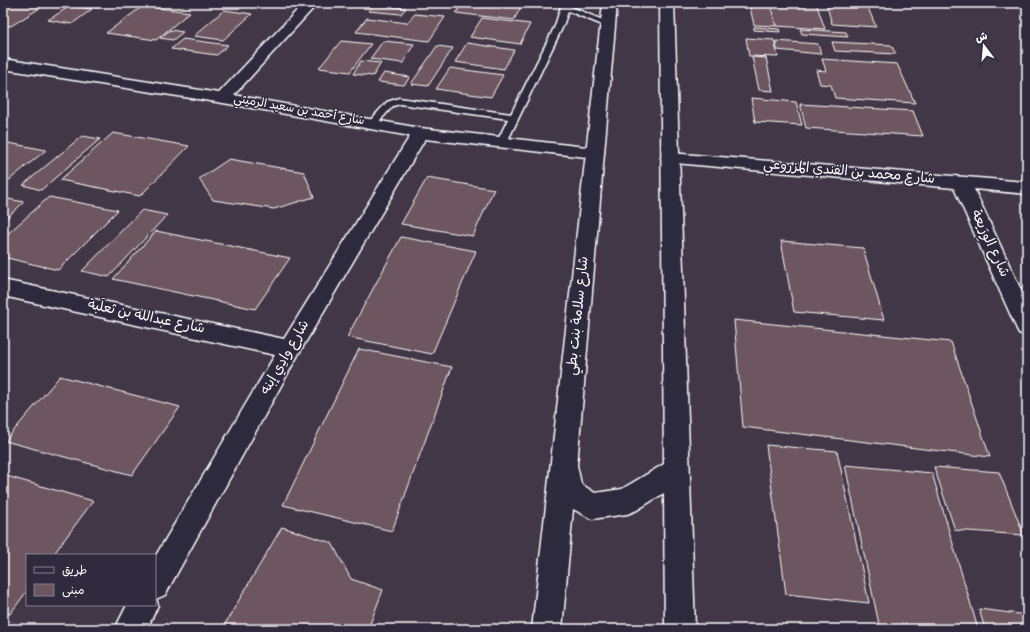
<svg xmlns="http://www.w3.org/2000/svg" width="1030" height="632" font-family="'Gochi Hand','Playpen Sans Arabic',sans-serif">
<rect width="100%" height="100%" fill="#423747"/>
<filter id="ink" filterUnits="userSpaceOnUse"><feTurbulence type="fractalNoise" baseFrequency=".025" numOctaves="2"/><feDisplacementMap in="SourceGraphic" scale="8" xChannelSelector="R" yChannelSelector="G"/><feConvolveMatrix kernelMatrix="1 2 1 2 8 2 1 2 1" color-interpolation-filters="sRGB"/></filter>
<g filter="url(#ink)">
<g fill="#6d565e" stroke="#fff">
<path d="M 3,3 L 48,3 L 11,26 L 3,25 Z"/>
<path d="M 75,3 L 105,3 L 99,8 L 72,5 Z"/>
<path d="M 462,3 L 523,3 L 514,20 L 456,13 Z"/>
<path d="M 749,3 L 770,3 L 776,26 L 754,25 Z"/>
<path d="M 770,3 L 816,3 L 825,29 L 776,26 Z"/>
<path d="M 826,3 L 866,3 L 876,27 L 832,24 Z"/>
<path d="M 373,5 L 406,8 L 401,14 L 368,11 Z"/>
<path d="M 70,6 L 92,9 L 72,24 L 48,20 Z"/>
<path d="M 143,6 L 190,12 L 156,40 L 106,33 Z"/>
<path d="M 224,10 L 252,14 L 223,40 L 194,36 Z"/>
<path d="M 415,14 L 445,17 L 429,41 L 356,32 L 367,18 L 407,23 Z"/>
<path d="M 482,18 L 530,24 L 520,44 L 470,37 Z"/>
<path d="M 754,27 L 779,29 L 780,32 L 754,30 Z"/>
<path d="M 800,29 L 846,32 L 848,37 L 802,34 Z"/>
<path d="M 170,30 L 183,32 L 173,40 L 160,38 Z"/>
<path d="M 746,38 L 774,40 L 778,57 L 749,56 Z"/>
<path d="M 183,39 L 228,45 L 217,55 L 171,49 Z"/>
<path d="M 341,41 L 371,44 L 350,72 L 319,68 Z"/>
<path d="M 383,41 L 414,44 L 403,63 L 370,59 Z"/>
<path d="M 776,41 L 818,44 L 821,54 L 777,50 Z"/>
<path d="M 832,42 L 891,45 L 896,54 L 835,51 Z"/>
<path d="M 467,43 L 514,50 L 504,69 L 455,62 Z"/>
<path d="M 437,46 L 453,48 L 428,86 L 411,84 Z"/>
<path d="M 752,57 L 766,58 L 773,91 L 759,90 Z"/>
<path d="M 822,59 L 897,64 L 915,103 L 835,98 L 831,85 L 820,84 L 816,70 L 826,71 Z"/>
<path d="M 361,61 L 381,63 L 373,76 L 353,74 Z"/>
<path d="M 450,68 L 503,75 L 491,97 L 436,89 Z"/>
<path d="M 384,73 L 410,77 L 404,85 L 378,82 Z"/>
<path d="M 751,98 L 796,102 L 802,125 L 755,122 Z"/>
<path d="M 800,104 L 913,111 L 923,136 L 806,128 Z"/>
<path d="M 113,133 L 189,146 L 140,196 L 60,180 Z"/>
<path d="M 82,136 L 100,139 L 41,190 L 23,185 Z"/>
<path d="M 3,142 L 46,150 L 3,185 Z"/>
<path d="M 229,159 L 304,172 L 314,197 L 274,209 L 213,200 L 199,179 Z"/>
<path d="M 427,178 L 494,189 L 473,236 L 401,224 Z"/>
<path d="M 49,197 L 118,210 L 58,270 L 3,257 L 3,238 Z"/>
<path d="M 3,198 L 24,202 L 3,221 Z"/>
<path d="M 142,210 L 167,215 L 109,277 L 82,271 Z"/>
<path d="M 156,231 L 290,258 L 255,309 L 113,279 Z"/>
<path d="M 401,237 L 476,251 L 432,354 L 347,337 Z"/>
<path d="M 781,241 L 863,248 L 884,320 L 794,312 Z"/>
<path d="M 734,320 L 951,342 L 990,457 L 743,427 Z"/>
<path d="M 359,349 L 452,367 L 392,531 L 283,505 Z"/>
<path d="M 60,376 L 180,407 L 132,475 L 5,441 Z"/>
<path d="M 766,445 L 837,451 L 869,603 L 786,594 Z"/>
<path d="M 845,465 L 932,473 L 978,629 L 880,629 Z"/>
<path d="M 934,467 L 999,472 L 1024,535 L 955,530 Z"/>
<path d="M 3,475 L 93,501 L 53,555 L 27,555 L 27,591 L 10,614 L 3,612 Z"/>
<path d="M 282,527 L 332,543 L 351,579 L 383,590 L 368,629 L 222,629 Z"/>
<path d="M 979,609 L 1027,615 L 1027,629 L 985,629 Z"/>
</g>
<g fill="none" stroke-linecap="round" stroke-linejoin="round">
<defs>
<path id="lane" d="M 562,3 L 570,3 L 569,6 L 612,24 L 608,26 L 605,26 L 568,11 L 563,26 L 506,144 L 498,144 L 497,142 L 508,119 L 400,104 L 393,106 L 375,126 L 369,126 L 367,124 L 387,102 L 399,98 L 511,114 L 555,26 Z"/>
<g id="street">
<path d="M 304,3 L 318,3 L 234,95 L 420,128 L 595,148 L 601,149 L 604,153 L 601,157 L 595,158 L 425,139 L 298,355 L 165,595 L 156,599 L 158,605 L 147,629 L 115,629 L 127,605 L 155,605 L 155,557 L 275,355 L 3,296 L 3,280 L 284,339 L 410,136 L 223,103 L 3,69 L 3,59 L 219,93 Z"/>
<path d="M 670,153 L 1027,182 L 1027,194 L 974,189 L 1027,303 L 1027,336 L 1019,333 L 1016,327 L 954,188 L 664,162 L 661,158 L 664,154 Z"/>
</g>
<path id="secondary" d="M 603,3 L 617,3 L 577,465 L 581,484 L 595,493 L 622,489 L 664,464 L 660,3 L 674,3 L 695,629 L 665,629 L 664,493 L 637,510 L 627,514 L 592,519 L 573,509 L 562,629 L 532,629 Z"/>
</defs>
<use href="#lane" stroke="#fff" stroke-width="3"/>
<use href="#street" stroke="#fff" stroke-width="3"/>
<use href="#secondary" stroke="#fff" stroke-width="3"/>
<use href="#lane" fill="#2f2a3d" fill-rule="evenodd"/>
<use href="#street" fill="#2f2a3d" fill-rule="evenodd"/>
<use href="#secondary" fill="#2f2a3d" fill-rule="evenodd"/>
</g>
</g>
<g text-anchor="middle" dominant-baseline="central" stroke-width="3" stroke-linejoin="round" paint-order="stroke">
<g font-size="12" fill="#fff" stroke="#2f2a3d">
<text transform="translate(299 111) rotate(10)">شارع أحمد بن سعيد الرميثي</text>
</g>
<g font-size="14" fill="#fff" stroke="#2f2a3d">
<text transform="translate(849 173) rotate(5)">شارع محمد بن الفندي المزروعي</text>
<text transform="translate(989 244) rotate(65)">شارع الوِرَيعة</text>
<text transform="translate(579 316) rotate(-84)">شارع سلامة بنت بطي</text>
<text transform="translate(146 318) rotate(12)">شارع عبدالله بن ثعلَبة</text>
<text transform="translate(286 358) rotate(-60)">شارع وادِي إبنه</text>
</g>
</g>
<rect width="1030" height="632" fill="none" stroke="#2f2a3d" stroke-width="16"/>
<rect x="8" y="8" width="1014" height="616" fill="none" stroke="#fff" stroke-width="1.5" filter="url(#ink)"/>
<rect x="26" y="554" width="130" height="52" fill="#2f2a3d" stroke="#827f8b"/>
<rect x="34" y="567" width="20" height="6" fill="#2f2a3d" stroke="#827f8b"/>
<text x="62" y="574" font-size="12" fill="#ffffff">طريق</text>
<rect x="34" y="584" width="20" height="12" fill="#6d565e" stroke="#827f8b"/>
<text x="62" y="594" font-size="12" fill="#ffffff">مبنى</text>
<g transform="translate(984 46) rotate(344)" stroke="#2f2a3d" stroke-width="3" paint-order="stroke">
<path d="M0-3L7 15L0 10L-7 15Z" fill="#ffffff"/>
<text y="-6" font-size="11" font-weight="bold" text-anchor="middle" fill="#ffffff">ش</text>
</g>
</svg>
